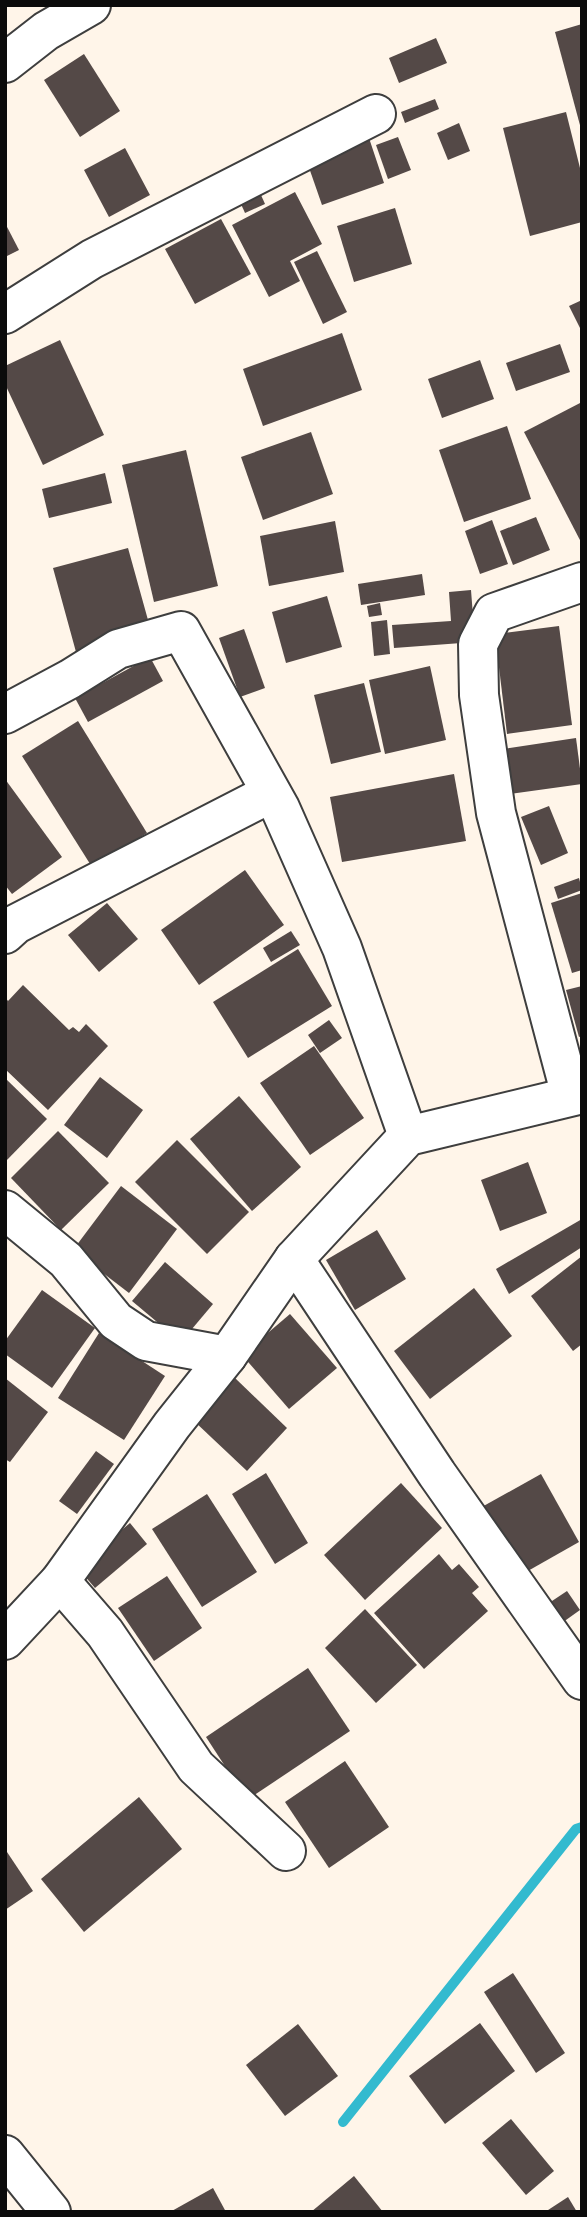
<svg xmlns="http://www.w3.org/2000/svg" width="587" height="2217" font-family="Spectral,serif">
<rect width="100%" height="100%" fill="#fff5e9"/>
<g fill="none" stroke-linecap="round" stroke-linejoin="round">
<path stroke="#33bacf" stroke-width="10" d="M 343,2122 L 576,1829 L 582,1827"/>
</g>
<g fill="#544947">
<path d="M 582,24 L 582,129 L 581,129 L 555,32 Z"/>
<path d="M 436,38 L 447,63 L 399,83 L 389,58 Z"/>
<path d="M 84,54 L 120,111 L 80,137 L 44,80 Z"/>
<path d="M 435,99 L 439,109 L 405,123 L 401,112 Z"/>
<path d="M 566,112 L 582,176 L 582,222 L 530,236 L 503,128 Z"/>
<path d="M 459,123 L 470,151 L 448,160 L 437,133 Z"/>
<path d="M 398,137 L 411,170 L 388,179 L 376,145 Z"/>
<path d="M 369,138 L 384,183 L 322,205 L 306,159 Z"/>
<path d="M 125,148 L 150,195 L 109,217 L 84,170 Z"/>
<path d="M 257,186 L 265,204 L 245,213 L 237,195 Z"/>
<path d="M 295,192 L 322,244 L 290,261 L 300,281 L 269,297 L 232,225 Z"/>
<path d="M 395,208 L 412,264 L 354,282 L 337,226 Z"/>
<path d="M 221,219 L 251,274 L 195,304 L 165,249 Z"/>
<path d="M 5,223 L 19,250 L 5,257 Z"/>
<path d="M 317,251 L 347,312 L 323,324 L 294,262 Z"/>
<path d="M 582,300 L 582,332 L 569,306 Z"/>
<path d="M 342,333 L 362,390 L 263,426 L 243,369 Z"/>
<path d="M 60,340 L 104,435 L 43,465 L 5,384 L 5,366 Z"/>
<path d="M 560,344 L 570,372 L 516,391 L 506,363 Z"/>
<path d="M 480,360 L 494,399 L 442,418 L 428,379 Z"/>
<path d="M 582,402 L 582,544 L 524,432 Z"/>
<path d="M 507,426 L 531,499 L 464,522 L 439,450 Z"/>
<path d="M 311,432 L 333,494 L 263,520 L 241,457 Z"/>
<path d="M 186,450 L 218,586 L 154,602 L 122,465 Z"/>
<path d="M 105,473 L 112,503 L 49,518 L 42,489 Z"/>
<path d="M 536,517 L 550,550 L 513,565 L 500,531 Z"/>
<path d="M 492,520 L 508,564 L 480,574 L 465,531 Z"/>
<path d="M 335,521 L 344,572 L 269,586 L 260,536 Z"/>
<path d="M 128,548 L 148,620 L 120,628 L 123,640 L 76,652 L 53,568 Z"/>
<path d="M 422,574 L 425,595 L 361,605 L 358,584 Z"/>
<path d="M 471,590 L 475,642 L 394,648 L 392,625 L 451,621 L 449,592 Z"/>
<path d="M 327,596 L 342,647 L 286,663 L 272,612 Z"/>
<path d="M 380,603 L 382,615 L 369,617 L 367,606 Z"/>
<path d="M 387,620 L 390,654 L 374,656 L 371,622 Z"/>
<path d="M 559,626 L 572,725 L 507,734 L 495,634 Z"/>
<path d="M 244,629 L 265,688 L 240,697 L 219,638 Z"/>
<path d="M 150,657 L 163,681 L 88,722 L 75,698 Z"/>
<path d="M 430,666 L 446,740 L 385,754 L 369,680 Z"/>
<path d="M 364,683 L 381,752 L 331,764 L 314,695 Z"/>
<path d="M 78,721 L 147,833 L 92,867 L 22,756 Z"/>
<path d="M 576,738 L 582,784 L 502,795 L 496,750 Z"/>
<path d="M 454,774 L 466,841 L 342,862 L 330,797 Z"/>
<path d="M 5,779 L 62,857 L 12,894 L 5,885 Z"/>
<path d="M 549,806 L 568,853 L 541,865 L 521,817 Z"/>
<path d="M 245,870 L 284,925 L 199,985 L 161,930 Z"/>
<path d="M 579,878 L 582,890 L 558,899 L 554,887 Z"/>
<path d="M 582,893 L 582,970 L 572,973 L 551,903 Z"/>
<path d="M 107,903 L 138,939 L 99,972 L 68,935 Z"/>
<path d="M 291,931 L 300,945 L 271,962 L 263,948 Z"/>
<path d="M 298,949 L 332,1006 L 248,1058 L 213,1002 Z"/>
<path d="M 23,985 L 69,1030 L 73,1027 L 79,1032 L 86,1024 L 108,1046 L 48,1110 L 5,1069 L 5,997 L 8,1001 Z"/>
<path d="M 582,986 L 582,1036 L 579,1037 L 566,990 Z"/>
<path d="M 329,1020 L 342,1038 L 320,1053 L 308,1035 Z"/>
<path d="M 314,1046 L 364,1118 L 310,1155 L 260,1083 Z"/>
<path d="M 100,1077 L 143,1110 L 107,1158 L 64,1125 Z"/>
<path d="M 5,1078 L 47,1119 L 5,1162 Z"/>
<path d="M 239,1096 L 301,1167 L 252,1211 L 190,1139 Z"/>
<path d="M 58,1131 L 109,1183 L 61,1230 L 11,1178 Z"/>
<path d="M 177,1140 L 249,1212 L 207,1254 L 135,1182 Z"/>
<path d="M 528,1162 L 547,1213 L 500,1231 L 481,1180 Z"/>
<path d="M 121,1186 L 177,1229 L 129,1293 L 73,1250 Z"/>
<path d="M 582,1219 L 582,1247 L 509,1294 L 496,1269 Z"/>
<path d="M 377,1230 L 406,1279 L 355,1310 L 326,1260 Z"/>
<path d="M 582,1256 L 582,1344 L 573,1351 L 531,1296 Z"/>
<path d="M 165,1262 L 213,1304 L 181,1342 L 132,1301 Z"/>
<path d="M 474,1288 L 512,1336 L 430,1399 L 394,1351 Z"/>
<path d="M 42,1290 L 95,1328 L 52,1388 L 5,1354 L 5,1341 Z"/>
<path d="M 290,1314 L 337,1368 L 289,1409 L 242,1355 Z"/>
<path d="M 99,1333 L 165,1376 L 124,1440 L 58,1398 Z"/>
<path d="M 5,1378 L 48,1412 L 10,1462 L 5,1459 Z"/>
<path d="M 235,1378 L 287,1428 L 247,1471 L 194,1421 Z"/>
<path d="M 96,1451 L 114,1464 L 77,1514 L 59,1501 Z"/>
<path d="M 266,1473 L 308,1543 L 275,1564 L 232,1494 Z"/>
<path d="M 541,1474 L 579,1542 L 519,1576 L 480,1508 Z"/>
<path d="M 401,1483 L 442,1528 L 365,1600 L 324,1555 Z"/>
<path d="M 207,1494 L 257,1572 L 202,1607 L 152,1529 Z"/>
<path d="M 130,1523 L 147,1544 L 95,1588 L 77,1567 Z"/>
<path d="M 439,1554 L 452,1570 L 459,1564 L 479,1587 L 472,1593 L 488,1611 L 424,1669 L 374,1613 Z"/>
<path d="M 167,1576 L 202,1628 L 154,1661 L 118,1608 Z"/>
<path d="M 567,1591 L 580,1610 L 559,1625 L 546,1605 Z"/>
<path d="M 365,1609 L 417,1665 L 376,1703 L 325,1648 Z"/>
<path d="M 308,1668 L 350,1731 L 247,1800 L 206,1737 Z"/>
<path d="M 345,1761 L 389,1827 L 329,1868 L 285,1802 Z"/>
<path d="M 139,1797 L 182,1849 L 84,1932 L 41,1879 Z"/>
<path d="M 5,1849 L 33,1891 L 5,1910 Z"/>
<path d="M 513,1973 L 565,2053 L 536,2073 L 484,1992 Z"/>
<path d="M 480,2023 L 515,2071 L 445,2124 L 409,2076 Z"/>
<path d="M 298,2024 L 338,2076 L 285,2116 L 246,2065 Z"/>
<path d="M 511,2119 L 554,2171 L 526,2195 L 482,2143 Z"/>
<path d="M 354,2176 L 383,2212 L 311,2212 Z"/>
<path d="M 213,2188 L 226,2212 L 170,2212 Z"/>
<path d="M 568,2197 L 577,2212 L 545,2212 Z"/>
</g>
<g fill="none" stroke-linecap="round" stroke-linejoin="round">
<defs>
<g id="minor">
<path d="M 5,63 L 46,31 L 91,5"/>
<path d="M 5,314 L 92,259 L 376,114"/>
<path d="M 5,714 L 70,679 L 118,649 L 181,631 L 280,808 L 342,948 L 408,1136"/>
<path d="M 5,934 L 16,924 L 271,793"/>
<path d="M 571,1096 L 496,813 L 479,695 L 478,644 L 494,613 L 582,582"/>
<path d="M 5,1210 L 66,1260 L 116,1321 L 146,1341 L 227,1356"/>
<path d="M 294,1259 L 437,1474 L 582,1680"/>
<path d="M 60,1581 L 105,1633 L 196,1767 L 286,1851"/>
<path d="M 5,1640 L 60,1581 L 172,1425 L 227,1356 L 294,1259 L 408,1136 L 582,1094"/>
<path d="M 5,2155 L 51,2212"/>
</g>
</defs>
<use href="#minor" stroke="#3e3e3e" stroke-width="42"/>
<use href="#minor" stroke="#fff" stroke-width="38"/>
</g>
<rect width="587" height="2217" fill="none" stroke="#0b0b0b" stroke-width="14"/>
</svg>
